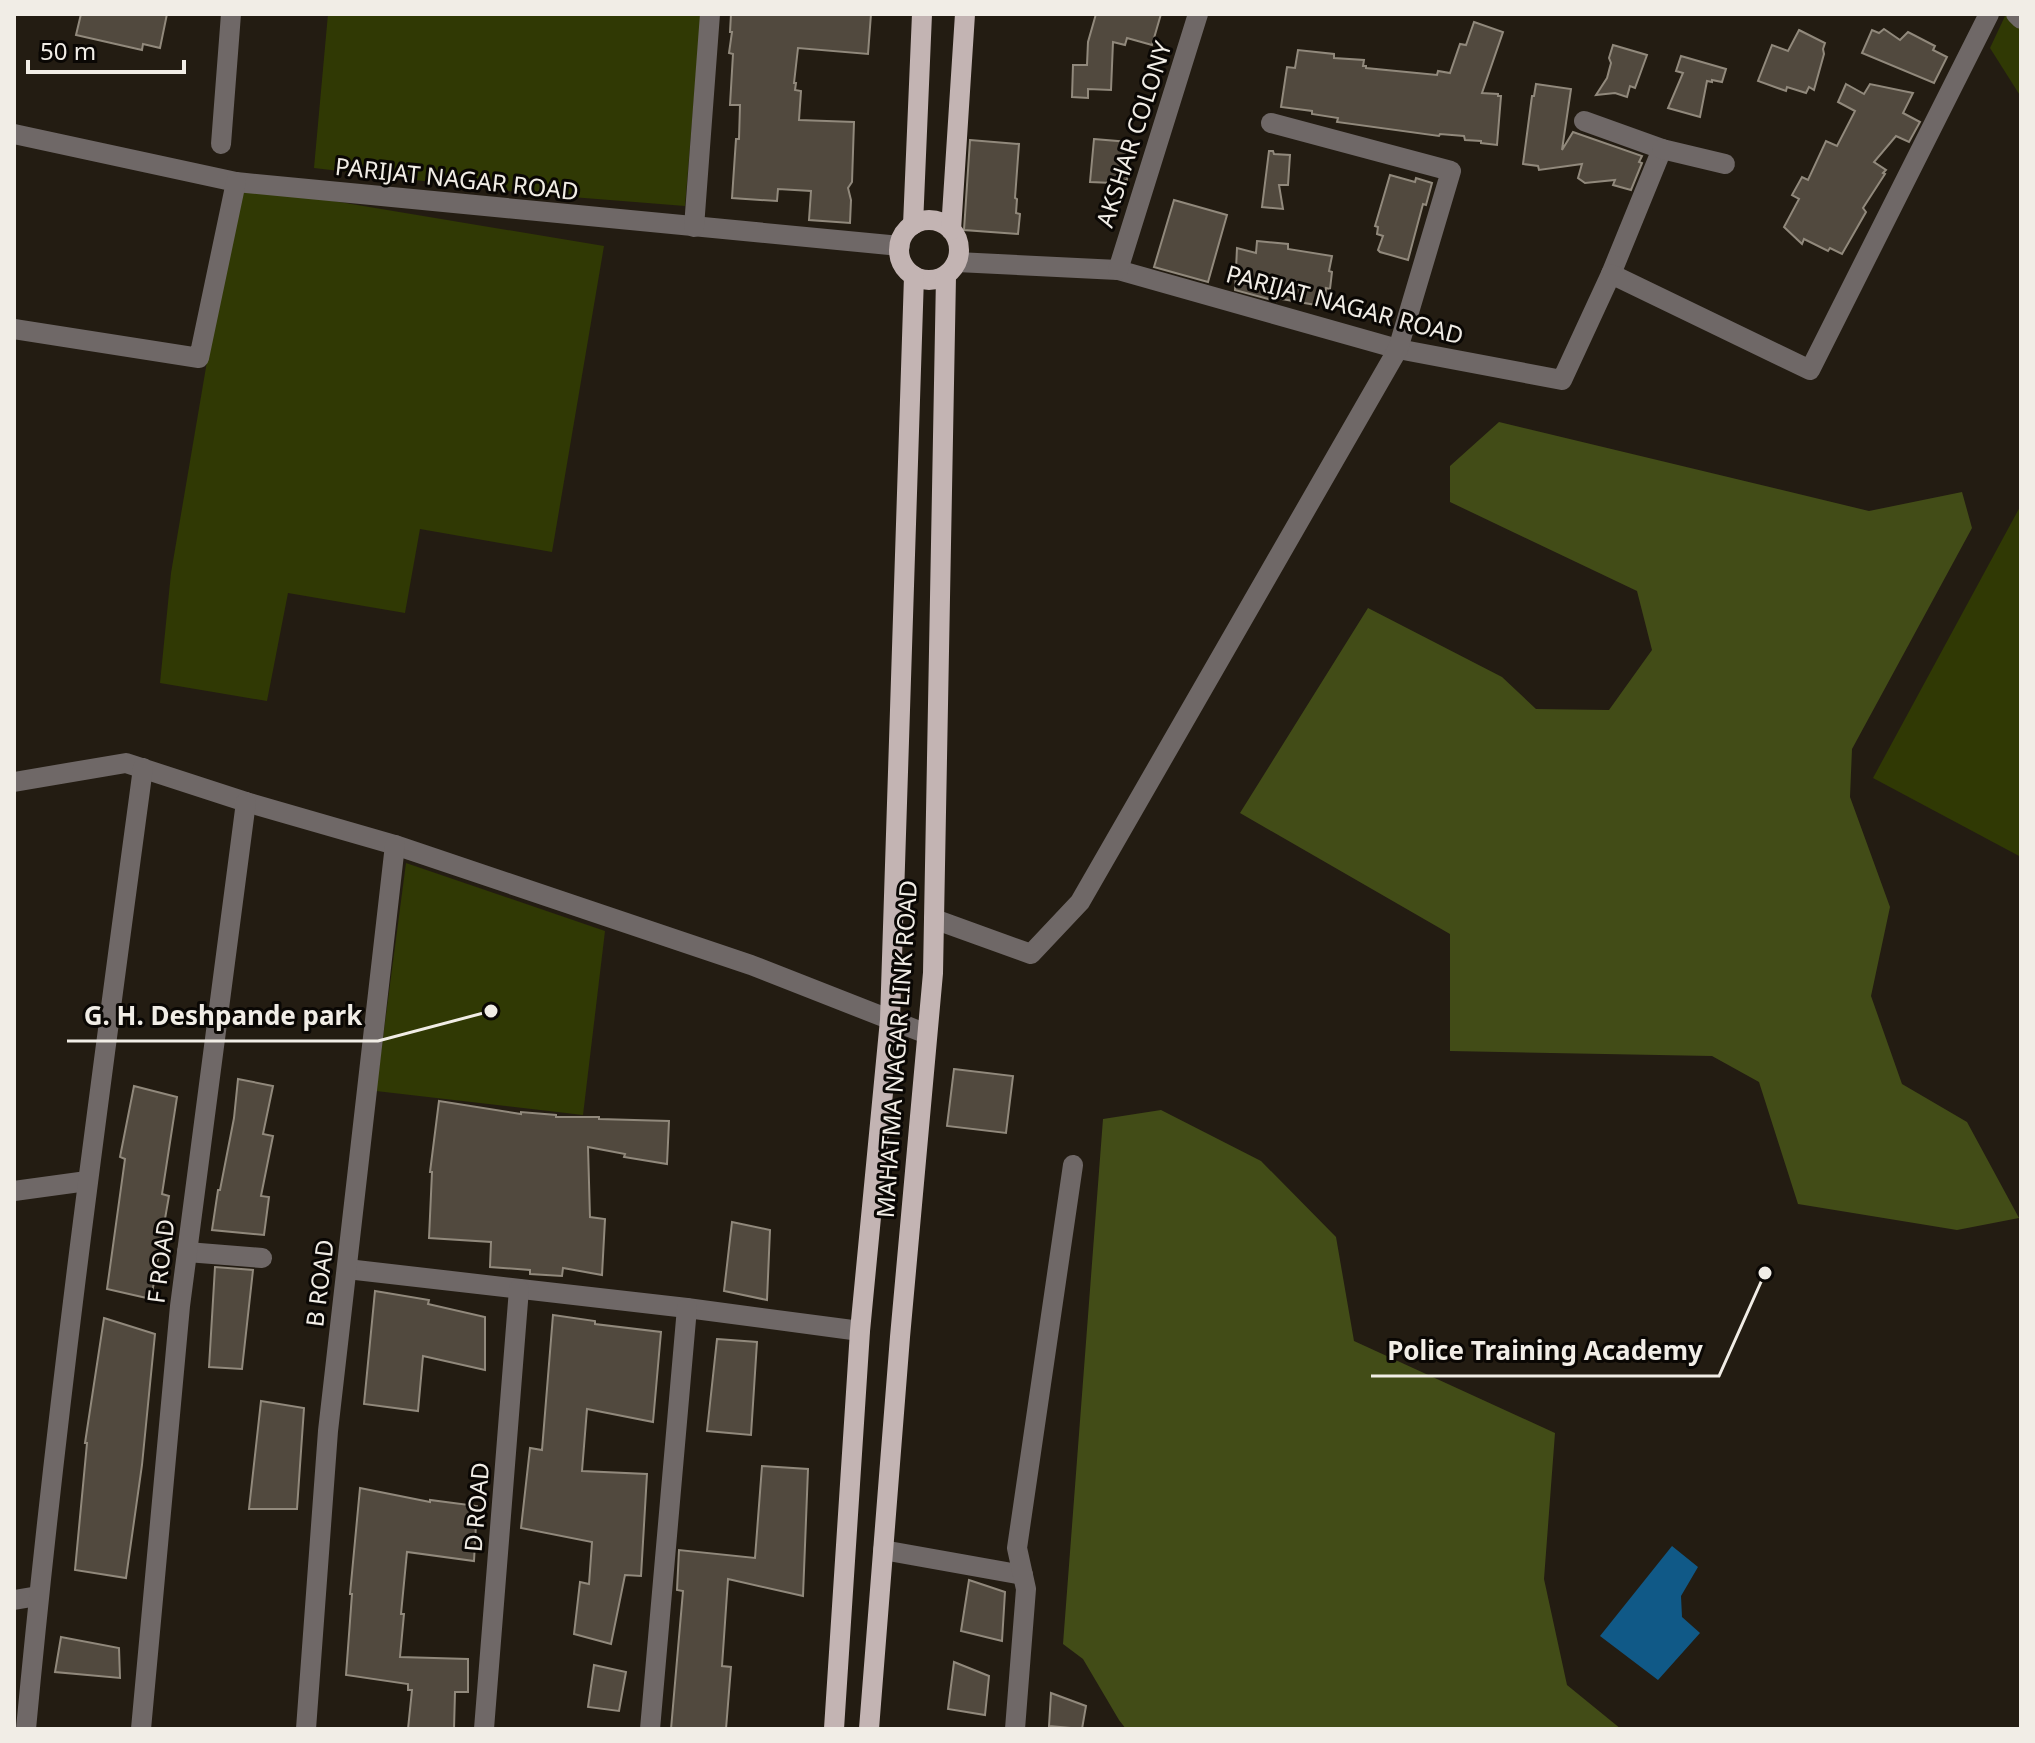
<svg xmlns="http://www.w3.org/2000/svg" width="2035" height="1743" font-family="'Noto Sans',sans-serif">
<rect width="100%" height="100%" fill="#231c12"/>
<g fill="#303904">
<path d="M 328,14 L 701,14 L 685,206 L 534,194 L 314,168 Z"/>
<path d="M 2006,14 L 2021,14 L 2021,97 L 1990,48 Z"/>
<path d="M 237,185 L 604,246 L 552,552 L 420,529 L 405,613 L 288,593 L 267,701 L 160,683 L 171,573 Z"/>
<path d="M 2021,505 L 2021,857 L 1873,778 Z"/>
<path d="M 406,863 L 605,931 L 583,1115 L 376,1091 Z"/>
</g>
<g fill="#424c17">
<path d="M 1499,422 L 1869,511 L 1962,492 L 1972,528 L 1852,749 L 1850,797 L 1890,907 L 1871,996 L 1902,1084 L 1967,1122 L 2019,1218 L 1957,1230 L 1798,1204 L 1759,1082 L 1712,1056 L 1450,1051 L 1450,934 L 1240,813 L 1368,608 L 1502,677 L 1536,709 L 1609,710 L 1652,650 L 1637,591 L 1450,502 L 1450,466 Z"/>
<path d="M 1161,1110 L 1261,1161 L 1336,1237 L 1354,1341 L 1555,1433 L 1544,1579 L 1567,1685 L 1621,1729 L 1126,1729 L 1119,1720 L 1083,1659 L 1063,1644 L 1103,1119 Z"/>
</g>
<path fill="#105987" d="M 1672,1546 L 1698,1567 L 1681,1596 L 1682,1617 L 1700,1633 L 1658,1680 L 1600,1636 Z"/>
<g fill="#51493e" stroke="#91897c" stroke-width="2">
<path d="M 81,14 L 167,14 L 160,48 L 143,44 L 142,50 L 76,35 Z"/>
<path d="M 731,14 L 871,14 L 868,54 L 798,48 L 794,83 L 796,83 L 795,90 L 801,91 L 799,120 L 854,122 L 852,182 L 848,188 L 851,200 L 850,223 L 809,220 L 811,191 L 778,189 L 777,201 L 732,198 L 736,139 L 739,139 L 740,105 L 730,105 L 733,54 L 729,53 L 732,32 L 730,32 Z"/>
<path d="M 1096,14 L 1161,14 L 1152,45 L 1127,38 L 1125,45 L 1113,42 L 1111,90 L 1088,89 L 1088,98 L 1072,97 L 1073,65 L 1087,65 L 1088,42 Z"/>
<path d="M 1474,22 L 1503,32 L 1482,93 L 1498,94 L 1498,96 L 1501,96 L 1497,145 L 1481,143 L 1481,141 L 1465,140 L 1464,136 L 1440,134 L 1439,136 L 1337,122 L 1338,118 L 1312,114 L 1312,111 L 1281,107 L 1287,67 L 1295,68 L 1298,50 L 1334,54 L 1334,58 L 1364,60 L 1363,66 L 1366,66 L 1366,68 L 1437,75 L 1438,71 L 1450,73 L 1460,44 L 1466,45 Z"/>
<path d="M 1884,29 L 1900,40 L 1908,32 L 1935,46 L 1933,50 L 1947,57 L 1934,83 L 1862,53 L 1872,30 L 1879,33 Z"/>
<path d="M 1799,30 L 1825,43 L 1823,49 L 1824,54 L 1814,90 L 1809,87 L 1806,93 L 1787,87 L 1786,91 L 1758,81 L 1772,45 L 1788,51 Z"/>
<path d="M 1613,45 L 1647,55 L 1635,88 L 1630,86 L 1627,97 L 1615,93 L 1596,95 L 1607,78 L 1611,63 L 1609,58 Z"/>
<path d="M 1681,56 L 1726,69 L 1722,82 L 1712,80 L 1712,82 L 1707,81 L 1700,117 L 1668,108 L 1683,73 L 1676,71 Z"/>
<path d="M 1536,84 L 1571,89 L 1562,150 L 1573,132 L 1642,156 L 1639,162 L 1642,163 L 1631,190 L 1613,185 L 1615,180 L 1585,183 L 1578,178 L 1582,164 L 1539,170 L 1538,166 L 1523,164 L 1532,96 L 1534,96 Z"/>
<path d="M 1846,84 L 1864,94 L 1870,84 L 1913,93 L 1903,113 L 1920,122 L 1909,142 L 1896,136 L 1874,162 L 1886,170 L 1883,173 L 1885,174 L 1863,208 L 1866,212 L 1842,254 L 1830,248 L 1828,251 L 1804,239 L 1802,244 L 1784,227 L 1799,199 L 1792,195 L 1802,177 L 1808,180 L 1826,141 L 1837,146 L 1855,111 L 1838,102 Z"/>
<path d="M 1094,139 L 1129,142 L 1127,180 L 1114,179 L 1113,183 L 1090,182 Z"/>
<path d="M 970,140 L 1019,144 L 1015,198 L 1017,199 L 1016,213 L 1020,214 L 1018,234 L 964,230 Z"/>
<path d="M 1269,151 L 1273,151 L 1274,154 L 1290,155 L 1288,185 L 1279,185 L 1283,209 L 1262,207 Z"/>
<path d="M 1390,175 L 1415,182 L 1416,178 L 1432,183 L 1426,205 L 1423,204 L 1408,260 L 1380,252 L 1378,250 L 1383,236 L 1377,234 L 1378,227 L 1375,226 Z"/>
<path d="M 1174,200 L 1227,215 L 1208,282 L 1154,267 Z"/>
<path d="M 1257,241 L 1288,244 L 1288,249 L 1332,256 L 1329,271 L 1332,272 L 1330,289 L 1326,288 L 1325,297 L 1318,296 L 1316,305 L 1276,298 L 1276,301 L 1272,300 L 1235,290 L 1237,248 L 1256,253 Z"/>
<path d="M 954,1069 L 1013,1076 L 1006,1133 L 947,1126 Z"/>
<path d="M 238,1079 L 273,1086 L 263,1134 L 273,1136 L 261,1196 L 269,1197 L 264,1235 L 212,1230 L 218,1190 L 220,1190 L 234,1118 Z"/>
<path d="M 134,1086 L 177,1097 L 162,1194 L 169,1196 L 151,1299 L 107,1289 L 125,1159 L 120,1157 Z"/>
<path d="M 439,1101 L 521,1114 L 521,1112 L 556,1115 L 556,1117 L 599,1117 L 599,1119 L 669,1121 L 667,1164 L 624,1157 L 625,1154 L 588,1147 L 590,1217 L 605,1219 L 602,1275 L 563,1268 L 562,1276 L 530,1274 L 530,1270 L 490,1267 L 491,1242 L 429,1238 L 432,1172 L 430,1172 Z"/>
<path d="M 732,1222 L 770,1230 L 767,1300 L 724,1291 Z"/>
<path d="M 215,1267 L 253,1270 L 242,1369 L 209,1367 Z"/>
<path d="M 375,1291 L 429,1300 L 428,1304 L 485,1317 L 485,1370 L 423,1356 L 418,1411 L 364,1404 Z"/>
<path d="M 553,1315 L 595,1321 L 595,1324 L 661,1332 L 653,1422 L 587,1409 L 582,1471 L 647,1474 L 641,1576 L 625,1575 L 611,1644 L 574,1634 L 580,1582 L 589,1584 L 592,1542 L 521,1528 L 530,1448 L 542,1450 Z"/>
<path d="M 104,1318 L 155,1334 L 142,1465 L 126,1578 L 75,1570 L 87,1443 L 85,1443 Z"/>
<path d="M 717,1339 L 757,1342 L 751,1435 L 707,1431 Z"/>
<path d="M 261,1401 L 304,1408 L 297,1509 L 249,1509 Z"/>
<path d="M 762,1466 L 808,1469 L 803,1596 L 728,1579 L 722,1666 L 731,1667 L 726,1729 L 671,1729 L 683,1591 L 677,1590 L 679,1550 L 755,1558 Z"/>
<path d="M 360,1488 L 430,1502 L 430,1500 L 477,1506 L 474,1561 L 407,1552 L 401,1614 L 404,1614 L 400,1657 L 468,1659 L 468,1692 L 455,1692 L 454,1729 L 408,1729 L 412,1690 L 408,1690 L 408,1684 L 346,1675 L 352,1594 L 350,1594 Z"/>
<path d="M 969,1580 L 1005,1592 L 1002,1641 L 961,1631 Z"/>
<path d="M 61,1637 L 119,1648 L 120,1678 L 55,1672 Z"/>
<path d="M 954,1662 L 989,1676 L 985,1715 L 948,1709 Z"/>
<path d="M 594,1665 L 626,1672 L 619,1711 L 588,1707 Z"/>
<path d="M 1051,1693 L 1086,1706 L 1082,1729 L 1049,1726 Z"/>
</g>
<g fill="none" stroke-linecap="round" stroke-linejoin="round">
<g stroke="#6f6867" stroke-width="20">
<path d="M 2016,14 L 2021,19"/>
<path d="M 1584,121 L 1662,149 L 1611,274"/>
<path d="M 14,134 L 236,182 L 900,246"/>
<path d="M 221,144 L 231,14"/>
<path d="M 1662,149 L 1725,164"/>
<path d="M 694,227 L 710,14"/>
<path d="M 957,262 L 1118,270 L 1398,349 L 1562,380 L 1611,274 L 1810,370 L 1989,14"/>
<path d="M 1118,270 L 1198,14"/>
<path d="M 14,329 L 199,358 L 236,182"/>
<path d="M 14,782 L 126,763 L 246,802 L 395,845 L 751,965 L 927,1034"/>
<path d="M 934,919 L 1031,954 L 1080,902 L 1398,349 L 1451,171 L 1271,123"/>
<path d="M 14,1191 L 87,1181"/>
<path d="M 187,1252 L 262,1258"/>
<path d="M 347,1269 L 687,1308 L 860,1331"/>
<path d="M 883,1550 L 1023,1575"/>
<path d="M 14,1600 L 38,1596"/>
<path d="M 26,1729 C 56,1408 100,1088 143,768"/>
<path d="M 141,1729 L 180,1306 L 246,802"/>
<path d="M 306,1729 L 328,1431 L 395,845"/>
<path d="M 484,1729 L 519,1289"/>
<path d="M 650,1729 L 687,1308"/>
<path d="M 1015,1729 L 1026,1589 L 1017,1548 L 1073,1165"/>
</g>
<g stroke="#c3b4b3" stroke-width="20">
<circle cx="929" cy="250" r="30"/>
<path d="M 913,225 L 922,14"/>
<path d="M 951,230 L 965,14"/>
<path d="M 834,1729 L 860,1331 L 890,1020 L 914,276"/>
<path d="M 869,1729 L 900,1337 L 933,973 L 946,276"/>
</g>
</g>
<g text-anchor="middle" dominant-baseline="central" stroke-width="6" stroke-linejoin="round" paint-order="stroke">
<g font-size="24" fill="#f1ede6" stroke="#0a0704">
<text transform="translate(1133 134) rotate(-72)">AKSHAR COLONY</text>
<text transform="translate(457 178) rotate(6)">PARIJAT NAGAR ROAD</text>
<text transform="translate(1345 304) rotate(15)">PARIJAT NAGAR ROAD</text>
<text transform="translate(896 1049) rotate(-86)">MAHATMA NAGAR LINK ROAD</text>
<text transform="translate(160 1261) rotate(-83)">F ROAD</text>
<text transform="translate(319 1283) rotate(-83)">B ROAD</text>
<text transform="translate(476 1507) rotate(-85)">D ROAD</text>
</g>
</g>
<path fill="none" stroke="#f1ede6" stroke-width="3" d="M491 1011L378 1041H67M1765 1273L1719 1376H1371"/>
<g fill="#f1ede6" stroke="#0a0704" stroke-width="3">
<circle cx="491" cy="1011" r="8"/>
<circle cx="1765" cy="1273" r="8"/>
</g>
<g font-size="26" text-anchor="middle" font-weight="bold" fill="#f1ede6" stroke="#0a0704" stroke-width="6" stroke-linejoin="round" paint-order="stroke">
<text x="223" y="1025">G. H. Deshpande park</text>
<text x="1545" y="1360">Police Training Academy</text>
</g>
<rect width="2035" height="1743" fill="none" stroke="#f1ede6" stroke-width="32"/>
<path d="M28 60v12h156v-12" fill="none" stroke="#f1ede6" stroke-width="4"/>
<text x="40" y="60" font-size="24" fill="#f1ede6" stroke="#0a0704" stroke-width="6" paint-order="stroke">50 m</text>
</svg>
